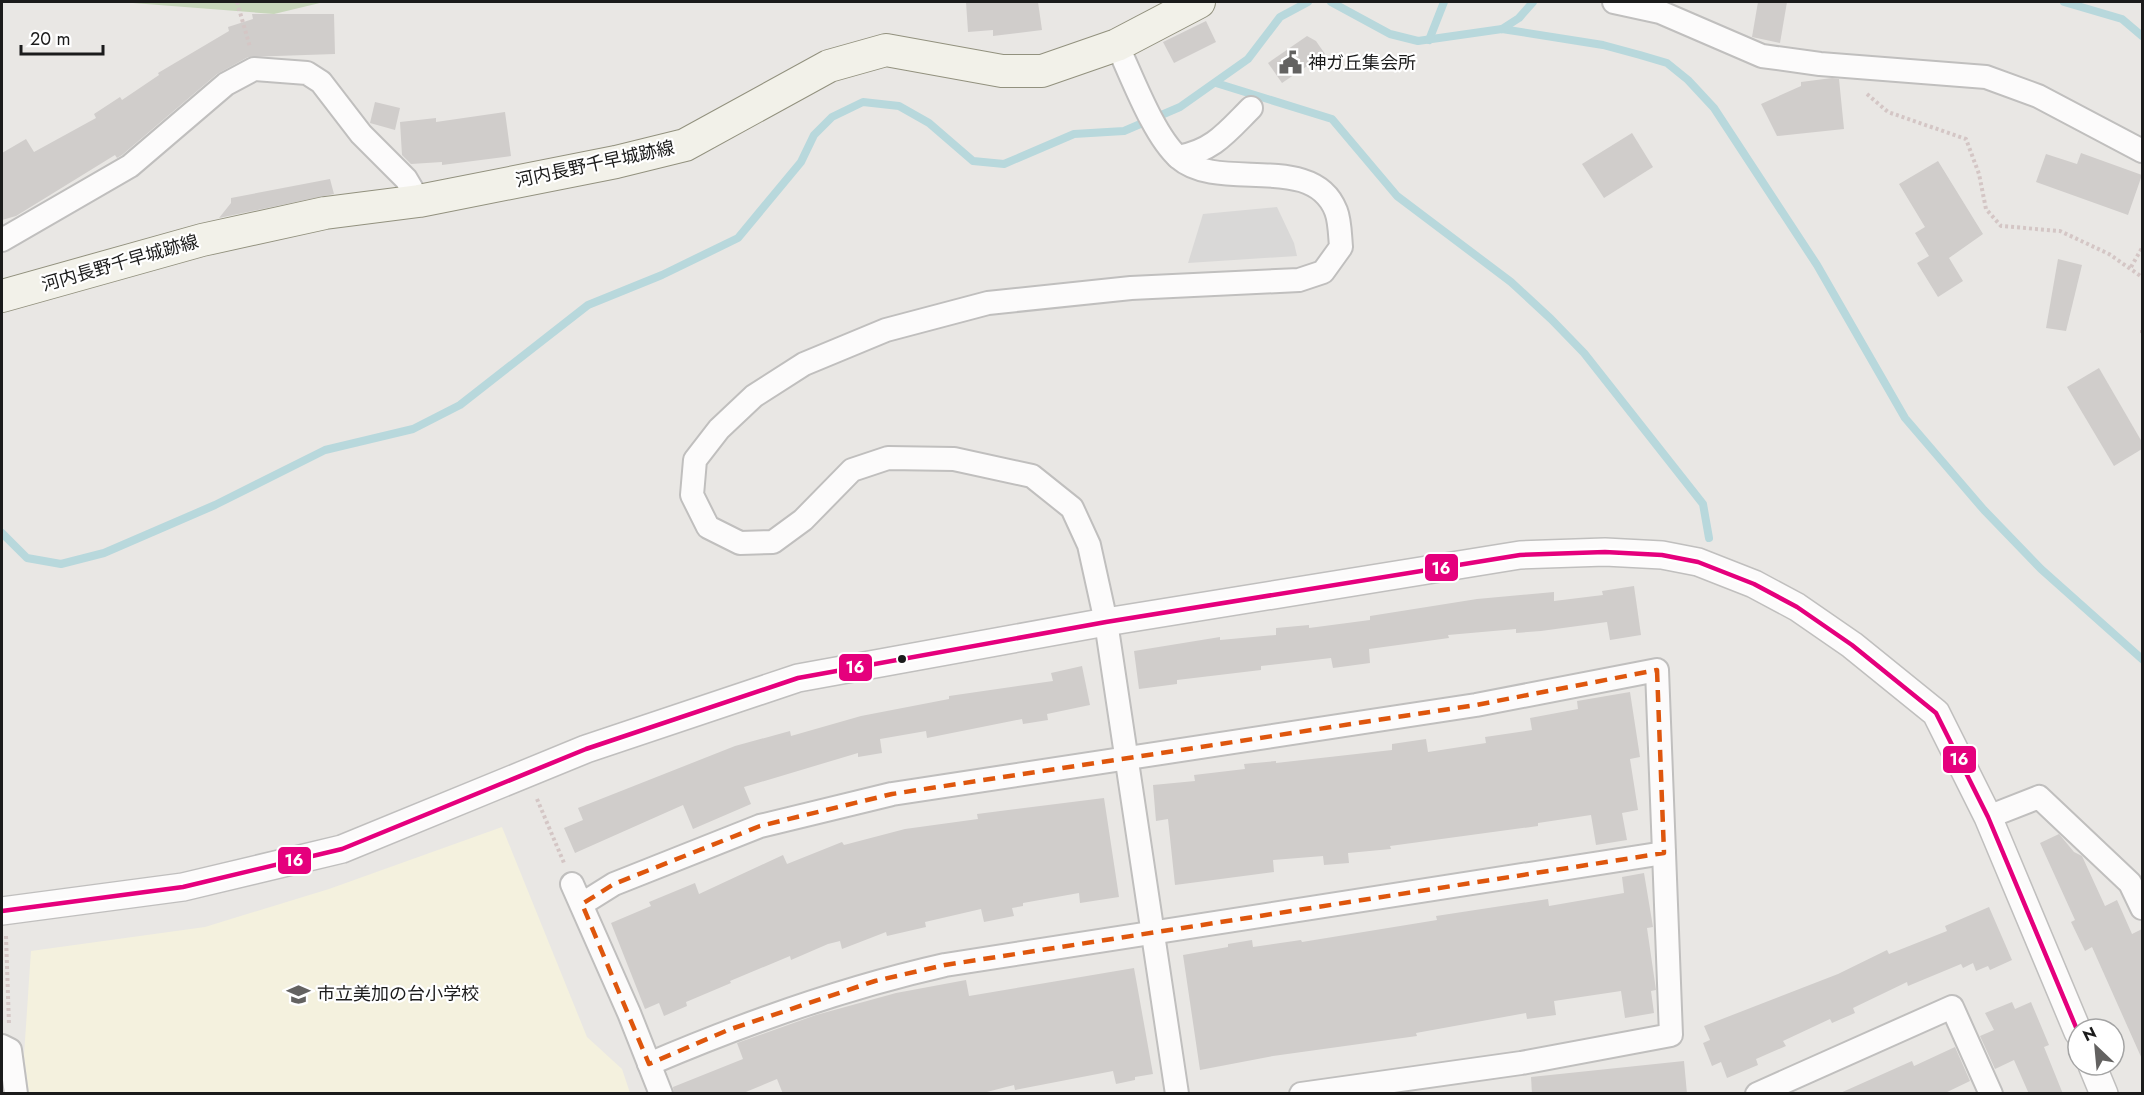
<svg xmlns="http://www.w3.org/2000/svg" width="2144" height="1095" font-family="Jost,'Noto Sans JP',sans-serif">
<rect width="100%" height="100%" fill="#e9e7e4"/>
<path fill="#f4f1de" d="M 502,827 L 587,1037 L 622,1069 L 630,1093 L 29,1093 L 24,1055 L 31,951 L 205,927 L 329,889 Z"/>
<path fill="#c7d6ba" d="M 120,2 L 324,2 L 274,14 Z"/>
<path fill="#d9d8d7" d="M 1277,207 L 1294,243 L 1297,256 L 1188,263 L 1203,214 Z"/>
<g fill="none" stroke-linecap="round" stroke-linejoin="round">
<g stroke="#b8d8dc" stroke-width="8">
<path d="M 1331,2 L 1390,34 L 1418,41 L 1502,29 L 1603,45 L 1640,55 L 1667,63 L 1688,80 L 1714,108 L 1817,265 L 1905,418 L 1984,510 L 2041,569 L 2142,659"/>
<path d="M 2064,2 L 2122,19 L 2142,36"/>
<path d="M 1502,29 L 1519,18 L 1533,2"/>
<path d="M 1429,40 L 1444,2"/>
<path d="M 1216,83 L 1332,119 L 1397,196 L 1511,282 L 1551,319 L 1584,353 L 1703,504 L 1709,538"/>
<path d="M 2,533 L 27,558 L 61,564 L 104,553 L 215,505 L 325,450 L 413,429 L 460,405 L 588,305 L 662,275 L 738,238 L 801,162 L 814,135 L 832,117 L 863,102 L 899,106 L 929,123 L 973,161 L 1004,164 L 1074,134 L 1124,131 L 1180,107 L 1248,59 L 1280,17 L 1308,2"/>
</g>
</g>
<g fill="#d0cdcb">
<path d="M 966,2 L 1038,2 L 1042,30 L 993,36 L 993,30 L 968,32 Z"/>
<path d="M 1758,2 L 1787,2 L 1780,43 L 1752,37 Z"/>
<path d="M 252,14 L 334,14 L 335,54 L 248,57 L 217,74 L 122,155 L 117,158 L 115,155 L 16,216 L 2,220 L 2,153 L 26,139 L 34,152 L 96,118 L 94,114 L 120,97 L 122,100 L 159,75 L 158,73 L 229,31 L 228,27 L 253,19 Z"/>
<path d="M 1206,21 L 1216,42 L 1174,63 L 1163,42 Z"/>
<path d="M 1307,36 L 1316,41 L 1325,54 L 1282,83 L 1268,63 Z"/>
<path d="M 1832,78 L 1839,79 L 1844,129 L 1777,136 L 1761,104 L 1801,86 L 1801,82 Z"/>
<path d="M 375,102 L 400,108 L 395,130 L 370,123 Z"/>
<path d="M 505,112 L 511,156 L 442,165 L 442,162 L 411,164 L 402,155 L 400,122 L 436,118 L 436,122 Z"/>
<path d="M 1632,133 L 1653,167 L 1604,198 L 1582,164 Z"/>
<path d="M 2081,153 L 2142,175 L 2128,215 L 2036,182 L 2046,154 L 2077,164 Z"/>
<path d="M 1938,161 L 1983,234 L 1949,258 L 1963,281 L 1938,297 L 1917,263 L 1929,256 L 1915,233 L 1925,227 L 1899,184 Z"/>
<path d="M 330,179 L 334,194 L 219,218 L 231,203 L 231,198 Z"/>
<path d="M 2058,259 L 2082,265 L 2066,331 L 2046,328 Z"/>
<path d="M 2099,368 L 2142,442 L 2142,449 L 2114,466 L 2067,387 Z"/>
<path d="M 1634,586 L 1641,635 L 1610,640 L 1607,622 L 1541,631 L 1516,633 L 1516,629 L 1448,635 L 1449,638 L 1369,649 L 1370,663 L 1333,668 L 1331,658 L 1261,666 L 1261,670 L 1177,680 L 1177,684 L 1139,689 L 1134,651 L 1220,637 L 1220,640 L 1276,635 L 1276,628 L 1309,625 L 1309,628 L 1370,620 L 1370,616 L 1477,599 L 1554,592 L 1554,601 L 1603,595 L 1602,591 Z"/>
<path d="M 1082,666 L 1090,705 L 1047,714 L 1048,720 L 1023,724 L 1022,719 L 927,738 L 926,731 L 880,739 L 882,753 L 858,757 L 858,753 L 744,787 L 751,804 L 693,829 L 683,805 L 575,853 L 564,828 L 583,820 L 578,808 L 735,746 L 790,731 L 791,736 L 861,716 L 949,699 L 949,696 L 1053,681 L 1051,673 Z"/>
<path d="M 1630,692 L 1640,757 L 1630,759 L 1638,810 L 1622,813 L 1627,840 L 1596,845 L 1591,815 L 1538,823 L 1538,826 L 1390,846 L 1391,849 L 1348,853 L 1349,863 L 1324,865 L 1323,856 L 1273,860 L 1274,872 L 1175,885 L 1168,819 L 1156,821 L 1153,785 L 1195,781 L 1194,775 L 1245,769 L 1244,764 L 1276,761 L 1276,763 L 1392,750 L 1392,744 L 1426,739 L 1428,752 L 1486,743 L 1485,737 L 1532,730 L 1530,718 L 1578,709 L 1577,701 Z"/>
<path d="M 1104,798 L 1119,897 L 1080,903 L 1079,893 L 1023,903 L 1023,906 L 1012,908 L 1014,916 L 984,922 L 981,909 L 925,922 L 926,927 L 887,936 L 886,932 L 842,949 L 840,941 L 828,944 L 791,960 L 790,956 L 730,981 L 731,983 L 686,1002 L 687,1006 L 664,1016 L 659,1003 L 645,1009 L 611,923 L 651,906 L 649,902 L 695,883 L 699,894 L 783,855 L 787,864 L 842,842 L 844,845 L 905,829 L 978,819 L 977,814 Z"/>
<path d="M 2059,834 L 2074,852 L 2082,856 L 2105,906 L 2117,900 L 2132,934 L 2142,929 L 2142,1059 L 2092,947 L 2085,951 L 2071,922 L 2075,920 L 2040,843 Z"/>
<path d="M 1644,873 L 1653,927 L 1647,928 L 1655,983 L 1656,990 L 1651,991 L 1654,1013 L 1625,1018 L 1621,991 L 1554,1001 L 1556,1015 L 1527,1019 L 1526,1013 L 1416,1033 L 1417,1036 L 1273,1056 L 1200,1070 L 1183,955 L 1228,947 L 1228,944 L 1252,940 L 1253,947 L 1301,940 L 1302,942 L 1437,920 L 1436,916 L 1548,899 L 1549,906 L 1624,893 L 1622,877 Z"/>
<path d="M 1989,907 L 2012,960 L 1990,970 L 1988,966 L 1976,971 L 1973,963 L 1963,968 L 1961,964 L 1908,986 L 1907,982 L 1853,1008 L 1855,1013 L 1832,1023 L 1830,1019 L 1783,1041 L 1786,1046 L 1756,1059 L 1758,1065 L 1727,1078 L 1721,1062 L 1712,1066 L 1703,1043 L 1710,1040 L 1704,1026 L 1838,974 L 1887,950 L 1889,954 L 1947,931 L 1945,926 Z"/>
<path d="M 1134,968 L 1153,1074 L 1135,1077 L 1135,1080 L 1116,1084 L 1113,1071 L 1015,1090 L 1014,1085 L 979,1094 L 783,1094 L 777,1079 L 741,1094 L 674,1094 L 673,1087 L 743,1059 L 737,1043 L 816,1015 L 896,993 L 966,980 L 969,996 Z"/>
<path d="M 2012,1002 L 2015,1009 L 2031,1002 L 2049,1045 L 2044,1047 L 2063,1094 L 2029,1094 L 2014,1060 L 1995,1069 L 1980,1036 L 1994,1030 L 1985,1013 Z"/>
<path d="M 1955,1047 L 1970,1081 L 1943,1094 L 1838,1094 L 1912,1061 L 1914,1066 Z"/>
<path d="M 1684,1061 L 1687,1094 L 1532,1094 L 1531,1077 Z"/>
</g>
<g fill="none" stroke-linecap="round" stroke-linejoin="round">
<defs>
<g id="minor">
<path d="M 1614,2 L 1660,12 L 1762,56 L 1820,64 L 1986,77 L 2038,96 L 2142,151"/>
<path d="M 1117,45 C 1132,76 1153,135 1179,158 C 1219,193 1313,151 1336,211 C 1340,221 1340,236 1341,247 L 1323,272 L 1299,280 L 1131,288 L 988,303 L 886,330 L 804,364 L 754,396 L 719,429 L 695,460 L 692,495 L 708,527 L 740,543 L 773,542 L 803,520 L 852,470 L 888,458 L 954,459 L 1032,476 L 1072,508 L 1089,545 L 1106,622 L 1177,1094"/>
<path d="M 1178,157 C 1213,151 1227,132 1251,108"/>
<path d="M 2,240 L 130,166 L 226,84 L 254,69 L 307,73 L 321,82 L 361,134 L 406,179 L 419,201"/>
<path d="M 1988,817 L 2039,797 L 2130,883 L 2142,908"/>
<path d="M 572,884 L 629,1013 L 661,1094"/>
<path d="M 582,904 L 614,884 L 760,826 L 892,794 L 1476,705 L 1657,670 L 1671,1035 L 1521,1063 L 1301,1094"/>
<path d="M 2,1046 L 10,1050 L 16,1094"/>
<path d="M 649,1064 C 745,1023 843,988 945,965 L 1664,853"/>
<path d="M 1757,1094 L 1952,1007 L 1991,1094"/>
</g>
<g id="tertiary">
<path d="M 2,911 L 183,887 L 342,849 L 586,749 L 798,678 L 1106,622 L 1520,555 L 1605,552 L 1662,555 L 1698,562 L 1754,584 L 1797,607 L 1852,645 L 1936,713 L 1988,817 L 2078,1032"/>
<path d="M 2092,1065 L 2104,1094"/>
</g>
<path id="secondary" d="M 2,296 L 202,240 L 325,213 L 419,201 L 616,162 L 685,145 L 829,66 L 886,50 L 1002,71 L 1042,71 L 1117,45 L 1199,2"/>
</defs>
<use href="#minor" stroke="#c0bfbe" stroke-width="26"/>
<use href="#tertiary" stroke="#c0bfbe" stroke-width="30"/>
<use href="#secondary" stroke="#92917e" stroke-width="34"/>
<g stroke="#d4c6c5" stroke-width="4" stroke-dasharray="3 3" stroke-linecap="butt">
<path d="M 237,2 L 250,47"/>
<path d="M 1867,94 L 1888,112 L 1966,139 L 1979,174 L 1986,209 L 2001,226 L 2060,231 L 2109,254 L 2142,277"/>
<path d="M 2131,267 L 2142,248"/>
<path d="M 2142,330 L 2142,334"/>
<path d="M 537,799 L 564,863"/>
<path d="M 6,936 L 9,1025"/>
</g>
<use href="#minor" stroke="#fcfbfb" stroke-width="22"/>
<use href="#tertiary" stroke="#fcfbfb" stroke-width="27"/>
<use href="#secondary" stroke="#f2f1e9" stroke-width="32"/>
<defs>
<path id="bus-1" d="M 2,911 L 183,887 L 342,849 L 586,749 L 798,678 L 1106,622 L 1520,555 L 1605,552 L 1662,555 L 1698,562 L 1754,584 L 1797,607 L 1852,645 L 1936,713 L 1988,817 L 2078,1032"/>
</defs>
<use href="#bus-1" stroke="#fff" stroke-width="9"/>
<use href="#bus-1" stroke="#e5007d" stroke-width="4.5"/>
</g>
<path fill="none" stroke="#de560d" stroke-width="4.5" stroke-dasharray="12 8" stroke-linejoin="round" d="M 1657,670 L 1664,853 L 945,965 L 875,981 L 728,1030 L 649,1064 L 582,904 L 614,884 L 760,826 L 892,794 L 1476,705 Z"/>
<defs>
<symbol id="civic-bare" viewBox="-9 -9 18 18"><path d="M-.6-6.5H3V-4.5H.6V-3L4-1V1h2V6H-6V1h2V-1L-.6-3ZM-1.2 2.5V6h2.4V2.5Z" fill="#636261" stroke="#fff" stroke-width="2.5" paint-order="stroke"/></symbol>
<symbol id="school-bare" viewBox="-9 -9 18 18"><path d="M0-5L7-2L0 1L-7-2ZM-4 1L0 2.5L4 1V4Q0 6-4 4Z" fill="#636261" stroke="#fff" stroke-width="2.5" paint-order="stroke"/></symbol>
</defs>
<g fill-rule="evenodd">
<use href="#civic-bare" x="1274" y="46" width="33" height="33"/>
<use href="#school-bare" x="282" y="978" width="33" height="33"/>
</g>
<circle fill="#1b1b1b" stroke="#fff" stroke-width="2" cx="902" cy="659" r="5"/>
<g text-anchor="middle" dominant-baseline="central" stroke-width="4.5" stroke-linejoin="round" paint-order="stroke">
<g font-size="18" fill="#1b1b1b" stroke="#fff" text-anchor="start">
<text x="1308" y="63">神ガ丘集会所</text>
<text x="317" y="994">市立美加の台小学校</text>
</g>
<g font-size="18" fill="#1b1b1b" stroke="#fff">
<text transform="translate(595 164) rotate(-12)">河内長野千早城跡線</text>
<text transform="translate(120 263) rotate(-16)">河内長野千早城跡線</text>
</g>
</g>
<g stroke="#fff" stroke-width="2">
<rect x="1424" y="553" width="35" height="29" rx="6" fill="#e5007d"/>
<rect x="838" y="653" width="35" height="29" rx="6" fill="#e5007d"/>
<rect x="1942" y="745" width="35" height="29" rx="6" fill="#e5007d"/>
<rect x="277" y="846" width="35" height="29" rx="6" fill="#e5007d"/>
</g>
<g font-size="16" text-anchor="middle" font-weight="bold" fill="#fff">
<text x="1441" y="574">16</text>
<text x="855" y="673">16</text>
<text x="1959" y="765">16</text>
<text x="294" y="866">16</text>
</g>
<rect width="2144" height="1095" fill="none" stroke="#1b1b1b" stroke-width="6"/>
<g transform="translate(2096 1047) rotate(334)"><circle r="28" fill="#ffffff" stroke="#a4a4a4" stroke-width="1.5"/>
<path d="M0-4.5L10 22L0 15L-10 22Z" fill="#636261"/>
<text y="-9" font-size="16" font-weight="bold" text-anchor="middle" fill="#1b1b1b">N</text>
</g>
<path d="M21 45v9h82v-9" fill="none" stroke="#1b1b1b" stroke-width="3"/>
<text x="30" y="45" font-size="18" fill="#1b1b1b" stroke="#ffffff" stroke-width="4.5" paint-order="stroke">20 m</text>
</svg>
